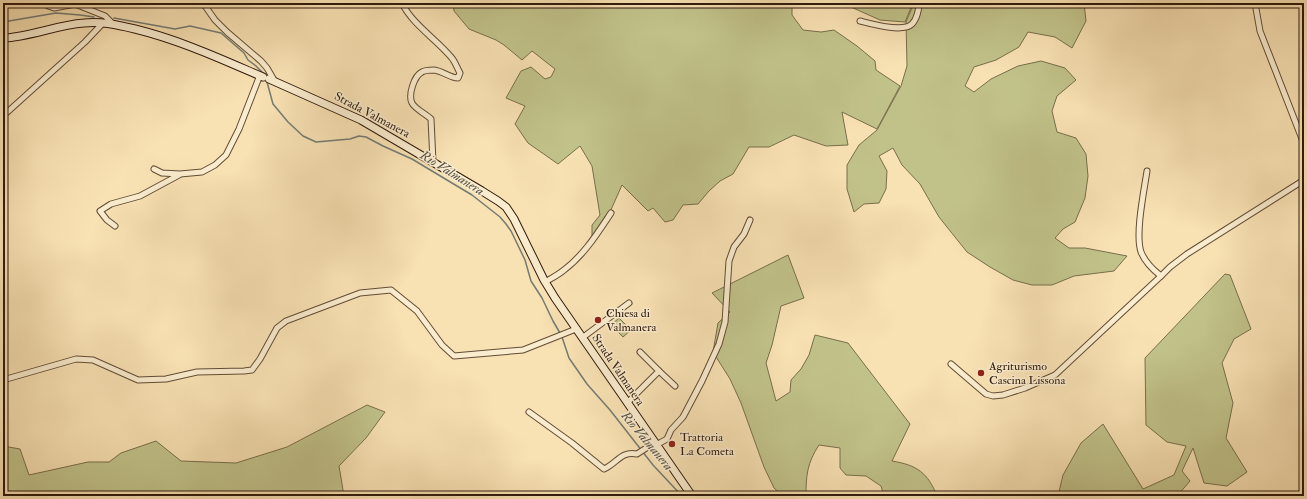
<svg xmlns="http://www.w3.org/2000/svg" width="1307" height="499" font-family="'IM FELL Double Pica',serif">
<rect width="100%" height="100%" fill="#f8e1b3"/>
<filter id="stains"><feTurbulence type="fractalNoise" baseFrequency=".005" numOctaves="4"/><feColorMatrix values="0 0 0 0 .2 0 0 0 0 .09 0 0 0 0 .02 0 0 0 .5 -.17"/></filter>
<radialGradient id="worn" r=".72"><stop offset=".6" stop-color="#630" stop-opacity="0"/><stop offset="1" stop-color="#630" stop-opacity=".3"/></radialGradient>
<g fill="#c1c28a" stroke="#786e4b">
<path d="M 453,3 L 792,3 L 792,15 L 803,30 L 821,32 L 834,30 L 857,46 L 875,61 L 876,70 L 900,86 L 877,129 L 842,112 L 848,145 L 826,146 L 794,135 L 769,147 L 749,147 L 733,174 L 720,181 L 709,191 L 698,204 L 683,205 L 673,220 L 665,222 L 653,208 L 648,211 L 622,185 L 610,212 L 592,240 L 592,225 L 600,215 L 592,166 L 580,146 L 558,164 L 528,143 L 515,124 L 525,106 L 506,98 L 521,71 L 531,67 L 545,79 L 551,77 L 555,69 L 532,51 L 522,60 L 504,45 L 496,40 L 469,29 L 454,11 Z"/>
<path d="M 842,3 L 913,3 L 905,22 L 880,20 Z"/>
<path d="M 914,3 L 1084,3 L 1086,21 L 1072,48 L 1055,37 L 1028,32 L 1019,47 L 996,60 L 974,67 L 965,86 L 974,92 L 991,79 L 1018,66 L 1041,61 L 1065,68 L 1076,80 L 1057,96 L 1052,111 L 1057,132 L 1076,138 L 1086,154 L 1088,176 L 1085,198 L 1075,222 L 1063,229 L 1055,238 L 1069,248 L 1085,248 L 1127,256 L 1114,271 L 1074,276 L 1052,285 L 1032,285 L 1013,280 L 990,267 L 967,252 L 939,217 L 920,184 L 902,165 L 893,148 L 879,156 L 887,171 L 886,189 L 879,203 L 864,204 L 854,212 L 847,189 L 847,165 L 859,145 L 877,130 L 901,86 L 907,66 L 906,22 Z"/>
<path d="M 788,255 L 804,298 L 781,306 L 772,345 L 766,363 L 776,401 L 790,392 L 791,380 L 801,369 L 809,355 L 815,335 L 848,343 L 910,424 L 892,461 C 917,465 928,473 937,496 L 884,496 L 881,486 L 866,476 L 846,475 L 840,468 L 840,448 L 819,445 C 807,463 806,476 806,496 L 783,496 L 774,488 L 764,467 L 741,403 L 730,379 L 713,352 L 718,323 L 730,312 L 712,293 Z"/>
<path d="M 1225,274 L 1230,275 L 1251,329 L 1234,339 L 1222,363 L 1233,403 L 1226,438 L 1247,472 L 1227,486 L 1204,483 L 1193,448 L 1182,471 L 1190,481 L 1177,496 L 1058,496 L 1063,475 L 1081,443 L 1103,424 L 1143,489 L 1174,475 L 1186,446 L 1167,442 L 1146,425 L 1145,358 Z"/>
<path d="M 619,318 L 631,330 L 623,337 L 611,325 Z"/>
<path d="M 367,405 L 385,412 L 366,438 L 339,466 L 344,496 L 3,496 L 3,446 L 20,449 L 29,475 L 88,462 L 109,462 L 121,453 L 156,441 L 181,461 L 236,463 L 287,447 Z"/>
</g>
<g fill="none" stroke-linecap="round" stroke-linejoin="round">
<g stroke="#747b73" stroke-width="1.5">
<path d="M 114,18 L 175,29 L 190,26 L 221,33 L 244,53 L 248,60 L 256,66 L 265,75"/>
<path d="M 3,22 L 56,13 L 80,15 L 94,17"/>
<path d="M 267,82 L 273,104 L 288,122 L 303,136 L 316,142 L 350,139 L 359,136 L 366,137 L 383,146 L 412,159 L 472,195 L 500,217 L 506,224 L 511,231 L 525,260 L 531,281 L 542,298 L 553,321 L 560,333"/>
<path d="M 562,337 L 569,358 L 587,384 L 610,410 L 653,465 L 682,496"/>
</g>
<defs>
<g id="street">
<path d="M 46,3 L 48,6 L 54,8 L 75,4 L 105,16 L 114,25"/>
<path d="M 203,3 L 215,20 L 227,32 L 261,61 L 267,68 L 274,80"/>
<path d="M 402,3 C 412,24 436,39 451,57 C 455,61 457,68 460,73 L 458,78 C 450,78 443,71 434,70 C 431,70 425,70 422,72 C 414,76 408,95 412,103 C 415,109 426,114 431,119 L 433,162"/>
<path d="M 1255,3 L 1260,31 L 1304,144"/>
<path d="M 860,21 C 872,24 903,33 912,24 C 917,19 919,9 919,3"/>
<path d="M 3,116 L 85,42 L 103,23"/>
<path d="M 154,169 L 162,173 L 180,174 L 202,172 L 215,165 L 226,155 L 239,129 L 260,75"/>
<path d="M 1147,171 C 1144,191 1135,234 1141,252 C 1145,262 1152,269 1161,276 L 1170,267 L 1187,254 L 1304,180"/>
<path d="M 115,226 L 107,220 L 100,211 L 111,204 L 140,196 L 179,175"/>
<path d="M 545,282 C 552,278 558,275 564,270 C 584,255 597,234 611,213"/>
<path d="M 582,338 L 629,303"/>
<path d="M 951,364 L 986,394 L 993,396 L 1003,395 L 1025,388 L 1055,375 L 1161,276"/>
<path d="M 659,371 L 675,386"/>
<path d="M 3,380 L 76,359 L 93,360 L 138,380 L 166,379 L 197,372 L 244,371 L 252,370 L 260,359 L 277,328 L 286,321 L 360,293 L 391,290 L 417,311 L 442,345 L 454,356 L 523,350 L 576,329"/>
<path d="M 627,403 L 659,371 L 640,352"/>
<path d="M 529,412 L 572,443 L 604,469 C 618,463 620,451 637,454 L 654,443"/>
<path d="M 656,445 L 667,439 L 671,430 L 683,417 L 702,381 L 719,344 L 725,322 L 729,261 L 734,247 L 744,234 L 750,220"/>
</g>
<g id="secondary">
<path d="M 3,38 C 30,37 56,25 84,23 C 101,21 118,25 135,29 C 180,40 221,59 263,77"/>
<path d="M 269,79 L 361,120 L 482,191 L 498,201 L 506,207 L 514,219 L 544,280 L 555,298 L 692,496"/>
</g>
</defs>
<use href="#street" stroke="#624c36" stroke-width="7"/>
<use href="#secondary" stroke="#301a0c" stroke-width="9"/>
<use href="#street" stroke="#faecce" stroke-width="5"/>
<use href="#secondary" stroke="#faecce" stroke-width="7"/>
</g>
<g fill="#8f2418" stroke="#faecce" stroke-width="1.5">
<circle cx="598" cy="320" r="4"/>
<circle cx="981" cy="373" r="4"/>
<circle cx="672" cy="444" r="4"/>
</g>
<g text-anchor="middle" dominant-baseline="central" stroke-width="3" stroke-linejoin="round" paint-order="stroke">
<g font-size="12" fill="#301a0c" stroke="#faecce">
<text transform="translate(372 115) rotate(28)">Strada Valmanera</text>
<text transform="translate(618 370) rotate(56)">Strada Valmanera</text>
</g>
<g font-size="12" fill="#301a0c" stroke="#faecce" text-anchor="start">
<text x="606" y="313">Chiesa di<tspan x="606" dy="14">Valmanera</tspan></text>
<text x="989" y="366">Agriturismo<tspan x="989" dy="14">Cascina Lissona</tspan></text>
<text x="680" y="437">Trattoria<tspan x="680" dy="14">La Cometa</tspan></text>
</g>
<g font-size="13" font-style="italic" fill="#585248" stroke="#faecce">
<text transform="translate(452 173) rotate(32)">Rio Valmanera</text>
<text transform="translate(647 441) rotate(50)">Rio Valmanera</text>
</g>
</g>
<rect width="1307" height="499" fill="none" stroke="#f8e1b3" stroke-width="16"/>
<rect x="4" y="4" width="1299" height="491" fill="none" stroke="#301a0c" stroke-width="2"/>
<rect x="8" y="8" width="1291" height="483" fill="none" stroke="#301a0c"/>
<rect width="100%" height="100%" filter="url(#stains)"/>
<rect width="100%" height="100%" fill="url(#worn)"/>
</svg>
